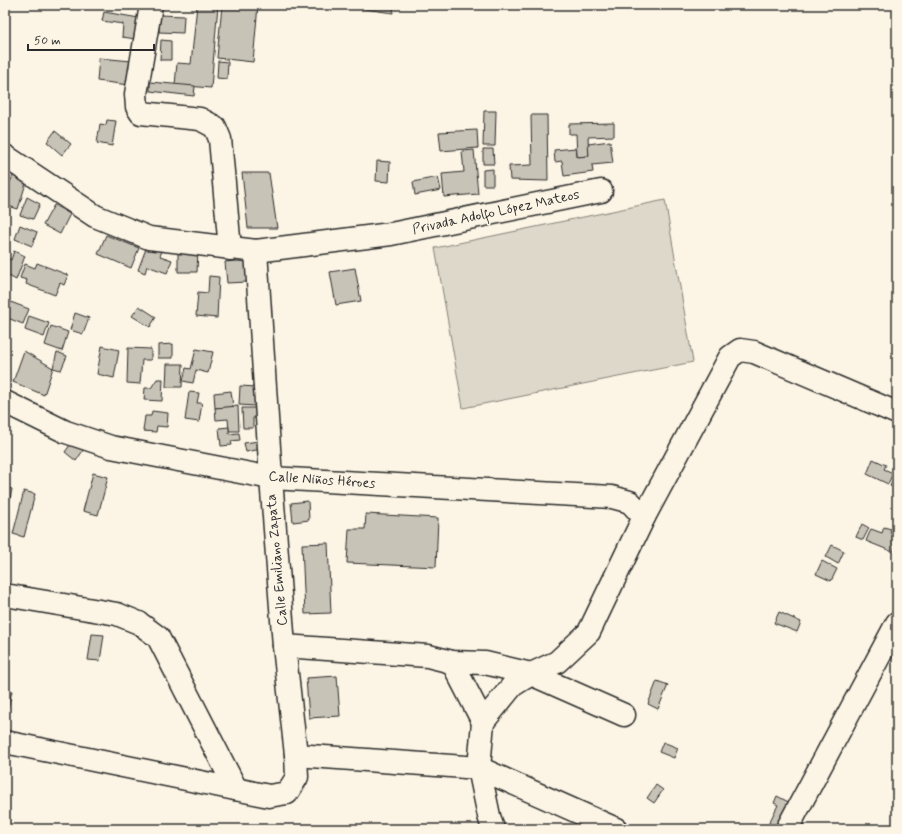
<svg xmlns="http://www.w3.org/2000/svg" width="902" height="834" font-family="Mynerve,sans-serif">
<rect width="100%" height="100%" fill="#fcf5e5"/>
<filter id="ink" filterUnits="userSpaceOnUse"><feTurbulence type="fractalNoise" baseFrequency=".025" numOctaves="2"/><feDisplacementMap in="SourceGraphic" scale="8" xChannelSelector="R" yChannelSelector="G"/><feConvolveMatrix kernelMatrix="1 2 1 2 8 2 1 2 1" color-interpolation-filters="sRGB"/></filter>
<g filter="url(#ink)">
<path fill="#ded8ca" stroke="#84827a" d="M 665,200 L 693,362 L 463,408 L 435,248 Z"/>
<g fill="#c8c3b7" stroke="#2b2b2b">
<path d="M 197,5 L 218,5 L 211,88 L 175,85 L 177,63 L 191,64 Z"/>
<path d="M 222,5 L 258,5 L 253,62 L 217,58 Z"/>
<path d="M 358,5 L 394,5 L 393,13 L 357,8 Z"/>
<path d="M 104,12 L 139,18 L 136,39 L 122,37 L 123,24 L 102,21 Z"/>
<path d="M 160,15 L 184,16 L 183,33 L 159,32 Z"/>
<path d="M 161,40 L 171,41 L 171,60 L 160,60 Z"/>
<path d="M 99,58 L 132,61 L 129,85 L 97,81 Z"/>
<path d="M 218,61 L 228,62 L 227,79 L 217,78 Z"/>
<path d="M 150,82 L 195,86 L 194,96 L 150,91 Z"/>
<path d="M 484,111 L 496,111 L 495,146 L 483,146 Z"/>
<path d="M 531,115 L 547,115 L 548,181 L 510,180 L 509,166 L 532,165 Z"/>
<path d="M 107,120 L 116,121 L 112,146 L 97,143 L 100,124 L 106,125 Z"/>
<path d="M 614,123 L 614,136 L 588,137 L 589,156 L 577,157 L 576,134 L 569,134 L 569,124 Z"/>
<path d="M 477,130 L 478,148 L 441,151 L 439,132 Z"/>
<path d="M 55,131 L 71,144 L 62,155 L 47,142 Z"/>
<path d="M 610,141 L 613,163 L 592,165 L 593,172 L 564,176 L 562,161 L 555,162 L 554,150 L 576,148 L 577,157 L 589,156 L 588,144 Z"/>
<path d="M 483,149 L 493,149 L 494,164 L 483,164 Z"/>
<path d="M 474,150 L 478,194 L 444,197 L 442,174 L 464,172 L 462,151 Z"/>
<path d="M 377,161 L 390,162 L 389,182 L 376,181 Z"/>
<path d="M 493,169 L 493,185 L 483,185 L 483,170 Z"/>
<path d="M 15,172 L 27,180 L 18,209 L 5,205 L 5,192 Z"/>
<path d="M 242,173 L 269,173 L 277,228 L 248,228 Z"/>
<path d="M 438,177 L 441,190 L 415,195 L 413,182 Z"/>
<path d="M 27,197 L 40,204 L 33,219 L 20,215 Z"/>
<path d="M 54,205 L 70,214 L 60,234 L 43,225 Z"/>
<path d="M 20,225 L 37,232 L 32,246 L 15,239 Z"/>
<path d="M 106,235 L 139,248 L 131,268 L 98,254 Z"/>
<path d="M 147,246 L 162,251 L 160,256 L 172,260 L 167,273 L 147,266 L 145,273 L 138,270 Z"/>
<path d="M 178,250 L 198,250 L 197,272 L 178,272 Z"/>
<path d="M 14,251 L 25,256 L 16,280 L 5,274 L 5,257 L 11,260 Z"/>
<path d="M 246,260 L 247,282 L 227,283 L 225,262 Z"/>
<path d="M 37,263 L 68,275 L 64,285 L 60,283 L 55,295 L 26,284 L 27,280 L 20,278 L 25,264 L 35,268 Z"/>
<path d="M 355,268 L 361,301 L 336,305 L 330,272 Z"/>
<path d="M 209,276 L 219,277 L 217,318 L 196,316 L 198,292 L 208,293 Z"/>
<path d="M 8,301 L 29,309 L 23,324 L 5,317 L 5,309 Z"/>
<path d="M 139,306 L 156,317 L 150,327 L 132,316 Z"/>
<path d="M 75,313 L 89,318 L 83,334 L 70,330 Z"/>
<path d="M 29,316 L 49,323 L 44,337 L 25,330 Z"/>
<path d="M 51,326 L 68,332 L 62,351 L 45,345 Z"/>
<path d="M 173,344 L 173,358 L 158,358 L 158,345 Z"/>
<path d="M 102,346 L 119,350 L 114,378 L 97,374 Z"/>
<path d="M 128,348 L 151,349 L 151,360 L 142,360 L 140,384 L 127,383 Z"/>
<path d="M 196,349 L 213,352 L 208,373 L 196,370 L 193,383 L 183,381 L 186,368 L 191,369 Z"/>
<path d="M 24,351 L 53,368 L 44,395 L 13,382 Z"/>
<path d="M 57,352 L 67,356 L 61,370 L 53,368 Z"/>
<path d="M 167,364 L 183,364 L 182,387 L 166,387 Z"/>
<path d="M 157,379 L 163,379 L 162,401 L 144,400 L 145,388 L 151,388 Z"/>
<path d="M 240,386 L 257,387 L 256,406 L 239,405 Z"/>
<path d="M 231,391 L 233,407 L 215,408 L 214,393 Z"/>
<path d="M 189,392 L 199,393 L 197,403 L 202,403 L 199,422 L 185,420 Z"/>
<path d="M 238,406 L 239,431 L 229,431 L 228,419 L 216,420 L 215,408 Z"/>
<path d="M 242,408 L 259,408 L 260,417 L 253,418 L 253,428 L 243,428 Z"/>
<path d="M 152,411 L 168,413 L 167,427 L 157,426 L 156,432 L 143,431 L 145,416 L 151,416 Z"/>
<path d="M 229,427 L 229,434 L 239,433 L 240,440 L 231,441 L 232,445 L 221,446 L 219,428 Z"/>
<path d="M 73,441 L 84,449 L 76,461 L 65,452 Z"/>
<path d="M 259,441 L 261,449 L 246,452 L 244,443 Z"/>
<path d="M 873,459 L 886,465 L 884,469 L 893,473 L 888,484 L 867,474 Z"/>
<path d="M 93,473 L 108,477 L 98,515 L 83,511 Z"/>
<path d="M 897,473 L 897,489 L 890,486 Z"/>
<path d="M 5,487 L 12,489 L 7,513 L 5,513 Z"/>
<path d="M 24,491 L 35,494 L 24,537 L 13,534 Z"/>
<path d="M 308,501 L 309,520 L 293,522 L 291,503 Z"/>
<path d="M 366,514 L 438,518 L 436,567 L 347,563 L 349,529 L 365,529 Z"/>
<path d="M 862,524 L 869,528 L 863,540 L 856,537 Z"/>
<path d="M 884,527 L 891,529 L 890,533 L 897,536 L 897,542 L 893,552 L 866,541 L 871,529 L 882,533 Z"/>
<path d="M 328,543 L 331,613 L 305,614 L 302,544 Z"/>
<path d="M 832,545 L 844,551 L 838,564 L 826,557 Z"/>
<path d="M 822,561 L 837,569 L 831,581 L 816,574 Z"/>
<path d="M 779,612 L 801,622 L 797,632 L 774,623 Z"/>
<path d="M 92,634 L 104,635 L 100,661 L 88,660 Z"/>
<path d="M 337,676 L 340,716 L 309,718 L 306,678 Z"/>
<path d="M 657,681 L 668,685 L 658,709 L 648,704 Z"/>
<path d="M 5,689 L 12,691 L 5,721 Z"/>
<path d="M 663,742 L 678,748 L 674,758 L 659,752 Z"/>
<path d="M 656,785 L 663,790 L 654,803 L 647,798 Z"/>
<path d="M 777,796 L 796,806 L 777,829 L 768,825 L 778,805 L 774,803 Z"/>
</g>
<g fill="none" stroke-linecap="round" stroke-linejoin="round">
<defs>
<g id="minor">
<path d="M 151,5 L 136,94 L 137,107 L 141,113 L 200,119 L 215,127 L 220,139 L 230,249"/>
<path d="M 5,156 L 95,216 L 149,238 L 256,251 L 391,234 L 601,191"/>
<path d="M 5,402 L 66,432 L 111,447 L 271,478 L 612,497 L 630,502 L 644,517"/>
<path d="M 5,595 L 117,614 L 139,623 L 158,637 L 236,789"/>
<path d="M 284,646 L 428,656 L 452,662 L 485,663 L 531,674 L 624,715"/>
<path d="M 452,662 L 483,722 L 479,768 L 489,816 L 493,829"/>
<path d="M 483,722 L 513,685 L 531,674 L 557,662 L 589,632 L 644,517 L 730,357 L 740,350 L 754,352 L 897,413"/>
<path d="M 5,742 L 269,796 L 287,793 L 297,777 L 296,755 L 284,646 L 271,478 L 256,251"/>
<path d="M 296,755 L 479,768 L 616,829"/>
<path d="M 787,829 L 897,623"/>
</g>
</defs>
<use href="#minor" stroke="#2b2b2b" stroke-width="25"/>
<use href="#minor" stroke="#fcf5e5" stroke-width="22"/>
</g>
</g>
<g text-anchor="middle" dominant-baseline="central" stroke-width="3" stroke-linejoin="round" paint-order="stroke">
<g font-size="14" fill="#2b2b2b" stroke="#fcf5e5">
<text transform="translate(496 212) rotate(-12)">Privada Adolfo López Mateos</text>
<text transform="translate(322 480) rotate(4)">Calle Niños Héroes</text>
<text transform="translate(277 560) rotate(-95)">Calle Emiliano Zapata</text>
</g>
</g>
<rect width="902" height="834" fill="none" stroke="#fcf5e5" stroke-width="20"/>
<rect x="10" y="10" width="882" height="814" fill="none" stroke="#2b2b2b" stroke-width="1.5" filter="url(#ink)"/>
<path d="M28 44v6h126v-6" fill="none" stroke="#2b2b2b" stroke-width="2"/>
<text x="34" y="44" font-size="12" fill="#2b2b2b" stroke="#fcf5e5" stroke-width="3" paint-order="stroke">50 m</text>
</svg>
